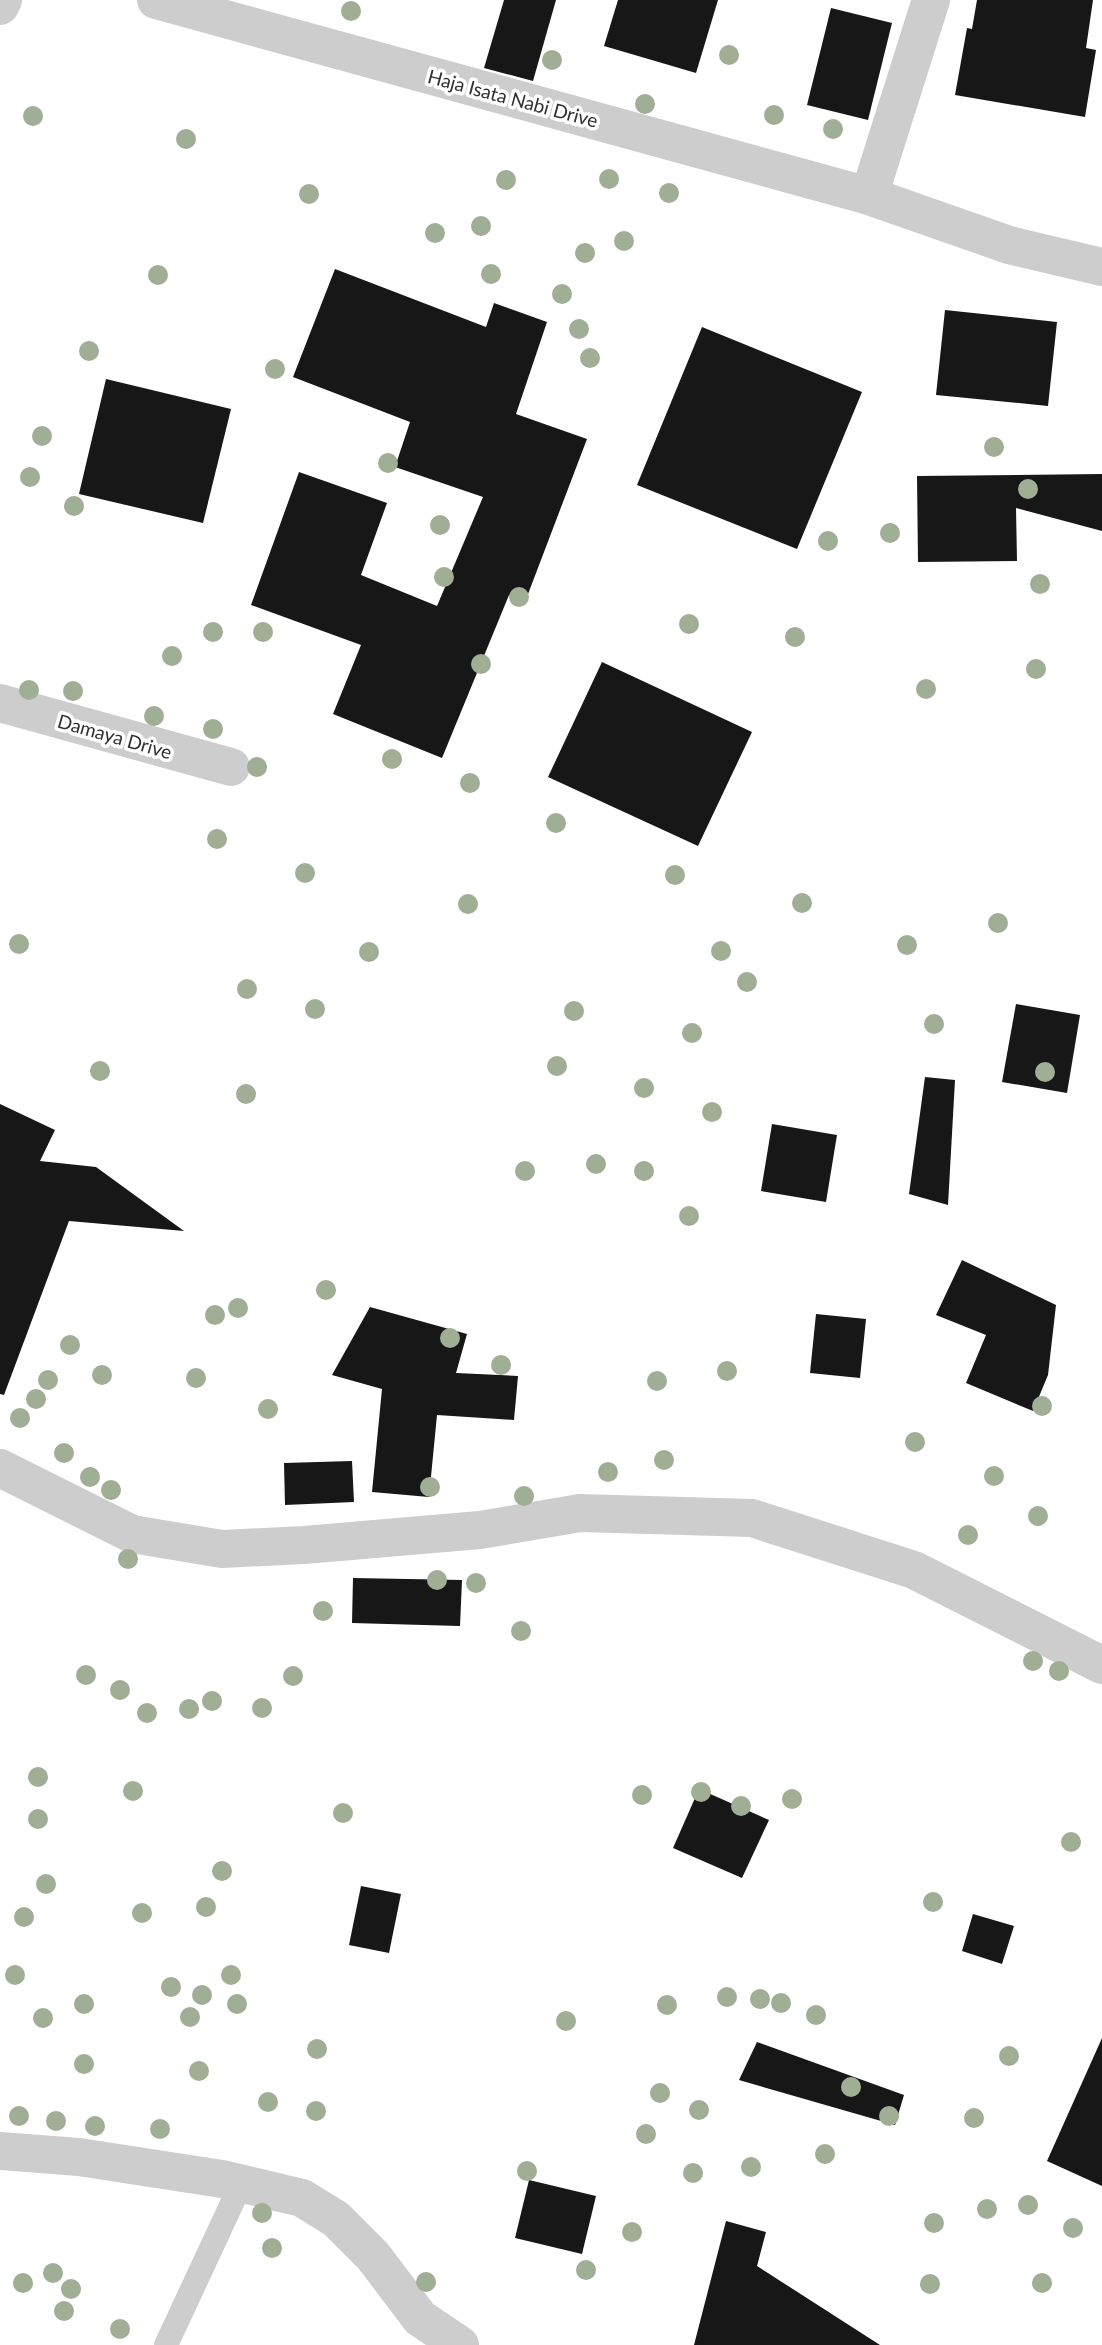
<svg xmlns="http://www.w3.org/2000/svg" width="1102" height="2345" font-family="Lato,sans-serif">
<rect width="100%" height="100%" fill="#fff"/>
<g fill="#171717">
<path d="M 504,0 L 556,0 L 533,81 L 484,68 Z"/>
<path d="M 618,0 L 718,0 L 696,73 L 604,46 Z"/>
<path d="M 977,0 L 1093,0 L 1086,48 L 1096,50 L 1085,117 L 955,95 L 967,28 L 972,29 Z"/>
<path d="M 831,8 L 892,23 L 868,120 L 807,105 Z"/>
<path d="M 335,269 L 486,327 L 494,303 L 547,322 L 516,414 L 587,439 L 525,602 L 509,595 L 442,758 L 333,714 L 361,645 L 251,605 L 299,472 L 387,503 L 361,575 L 437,606 L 483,497 L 395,467 L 410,422 L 293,377 Z"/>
<path d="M 945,310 L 1057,322 L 1048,406 L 936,395 Z"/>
<path d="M 702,327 L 862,392 L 797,549 L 637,485 Z"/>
<path d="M 106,379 L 231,409 L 203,523 L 79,494 Z"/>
<path d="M 1102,474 L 1102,531 L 1016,508 L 1017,561 L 918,562 L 917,476 Z"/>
<path d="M 602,662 L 752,732 L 698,846 L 548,777 Z"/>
<path d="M 1016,1004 L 1080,1015 L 1067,1093 L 1002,1082 Z"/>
<path d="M 925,1077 L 955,1080 L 948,1205 L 909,1194 Z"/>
<path d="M 0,1104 L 55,1130 L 40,1161 L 96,1167 L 184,1231 L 69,1221 L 4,1395 L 0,1394 Z"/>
<path d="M 772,1124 L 837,1135 L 826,1202 L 761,1191 Z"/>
<path d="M 962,1260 L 1056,1305 L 1048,1375 L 1033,1411 L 966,1383 L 986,1335 L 936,1315 Z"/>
<path d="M 370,1307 L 467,1334 L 456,1373 L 518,1376 L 514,1420 L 437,1415 L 429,1497 L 372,1492 L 382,1389 L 332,1375 Z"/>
<path d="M 816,1314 L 866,1319 L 860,1378 L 810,1373 Z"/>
<path d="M 352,1461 L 354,1502 L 285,1505 L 284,1463 Z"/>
<path d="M 353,1578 L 462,1580 L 460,1626 L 352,1623 Z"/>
<path d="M 699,1789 L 769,1820 L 742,1878 L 673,1848 Z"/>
<path d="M 361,1886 L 401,1894 L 389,1953 L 349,1945 Z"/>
<path d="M 973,1914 L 1014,1926 L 1002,1964 L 962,1951 Z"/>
<path d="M 1102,2038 L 1102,2186 L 1047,2161 Z"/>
<path d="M 757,2042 L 904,2095 L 895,2125 L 739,2080 Z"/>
<path d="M 529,2180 L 596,2196 L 582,2254 L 515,2238 Z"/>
<path d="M 726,2221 L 766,2232 L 757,2266 L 880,2345 L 694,2345 Z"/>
</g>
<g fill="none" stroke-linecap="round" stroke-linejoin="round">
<path stroke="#cdcdcd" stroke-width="24" d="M 166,2345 L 241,2184"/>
<g stroke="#cdcdcd" stroke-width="38">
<path d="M 156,0 L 869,196 L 1009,245 L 1102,267"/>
<path d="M 0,6 L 3,0"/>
<path d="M 869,196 L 931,0"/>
<path d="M 0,703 L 231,767"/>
<path d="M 0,1468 L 132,1534 L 222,1549 L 304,1545 L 480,1530 L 580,1513 L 752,1518 L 914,1570 L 1102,1665"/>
<path d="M 0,2151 L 79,2157 L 222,2179 L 302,2198 L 336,2219 L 373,2256 L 420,2318 L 460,2345"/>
</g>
</g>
<g fill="#9fae94">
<circle cx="351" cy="11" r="10"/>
<circle cx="729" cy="55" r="10"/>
<circle cx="552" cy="60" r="10"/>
<circle cx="645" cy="104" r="10"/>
<circle cx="774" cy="115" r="10"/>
<circle cx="33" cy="116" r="10"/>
<circle cx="833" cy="129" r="10"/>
<circle cx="186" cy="139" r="10"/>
<circle cx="609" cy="179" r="10"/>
<circle cx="506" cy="180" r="10"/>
<circle cx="669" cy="193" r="10"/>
<circle cx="309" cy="194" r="10"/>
<circle cx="481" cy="226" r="10"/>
<circle cx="435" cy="233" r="10"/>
<circle cx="624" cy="241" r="10"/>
<circle cx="585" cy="253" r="10"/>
<circle cx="491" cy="274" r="10"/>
<circle cx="158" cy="275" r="10"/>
<circle cx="562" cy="294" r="10"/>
<circle cx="579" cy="329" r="10"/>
<circle cx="89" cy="351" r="10"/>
<circle cx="590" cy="358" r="10"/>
<circle cx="275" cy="369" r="10"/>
<circle cx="42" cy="436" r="10"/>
<circle cx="994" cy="447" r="10"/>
<circle cx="388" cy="463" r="10"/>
<circle cx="30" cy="477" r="10"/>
<circle cx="1028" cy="489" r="10"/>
<circle cx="74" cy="506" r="10"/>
<circle cx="440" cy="525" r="10"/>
<circle cx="890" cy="533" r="10"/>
<circle cx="828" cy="541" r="10"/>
<circle cx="444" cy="577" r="10"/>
<circle cx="1040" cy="584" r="10"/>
<circle cx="519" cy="597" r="10"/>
<circle cx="689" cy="624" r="10"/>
<circle cx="213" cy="632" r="10"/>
<circle cx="263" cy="632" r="10"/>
<circle cx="795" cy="637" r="10"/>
<circle cx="172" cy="656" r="10"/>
<circle cx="481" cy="664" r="10"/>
<circle cx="1036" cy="669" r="10"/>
<circle cx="926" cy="689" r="10"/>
<circle cx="29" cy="690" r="10"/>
<circle cx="73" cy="691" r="10"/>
<circle cx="154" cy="716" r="10"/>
<circle cx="213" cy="729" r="10"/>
<circle cx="392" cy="759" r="10"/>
<circle cx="257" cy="767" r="10"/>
<circle cx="470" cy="783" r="10"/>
<circle cx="556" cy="823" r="10"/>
<circle cx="217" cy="839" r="10"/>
<circle cx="305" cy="873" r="10"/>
<circle cx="675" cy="875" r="10"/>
<circle cx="802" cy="903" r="10"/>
<circle cx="468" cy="904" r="10"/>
<circle cx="998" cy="923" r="10"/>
<circle cx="19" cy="944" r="10"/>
<circle cx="907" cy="945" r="10"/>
<circle cx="721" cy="951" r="10"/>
<circle cx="369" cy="952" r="10"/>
<circle cx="747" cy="982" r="10"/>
<circle cx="247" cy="989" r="10"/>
<circle cx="315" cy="1009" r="10"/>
<circle cx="574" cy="1011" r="10"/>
<circle cx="934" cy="1024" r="10"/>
<circle cx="692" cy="1033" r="10"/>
<circle cx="557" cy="1066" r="10"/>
<circle cx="100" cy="1071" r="10"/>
<circle cx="1045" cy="1072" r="10"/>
<circle cx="644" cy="1088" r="10"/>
<circle cx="246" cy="1094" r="10"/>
<circle cx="712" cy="1112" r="10"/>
<circle cx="596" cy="1164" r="10"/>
<circle cx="525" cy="1171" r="10"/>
<circle cx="644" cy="1171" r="10"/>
<circle cx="689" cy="1216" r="10"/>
<circle cx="326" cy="1290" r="10"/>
<circle cx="238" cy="1308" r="10"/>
<circle cx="215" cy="1315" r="10"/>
<circle cx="450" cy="1338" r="10"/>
<circle cx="70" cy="1345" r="10"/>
<circle cx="501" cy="1365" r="10"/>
<circle cx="727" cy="1371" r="10"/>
<circle cx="102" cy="1375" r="10"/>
<circle cx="196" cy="1378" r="10"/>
<circle cx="48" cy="1380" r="10"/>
<circle cx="657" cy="1381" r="10"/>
<circle cx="36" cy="1399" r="10"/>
<circle cx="1042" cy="1406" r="10"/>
<circle cx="268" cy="1409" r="10"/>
<circle cx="20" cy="1418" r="10"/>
<circle cx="915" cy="1442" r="10"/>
<circle cx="64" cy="1453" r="10"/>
<circle cx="664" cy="1460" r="10"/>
<circle cx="608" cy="1472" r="10"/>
<circle cx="994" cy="1476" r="10"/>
<circle cx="90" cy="1477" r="10"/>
<circle cx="430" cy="1487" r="10"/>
<circle cx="111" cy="1490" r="10"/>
<circle cx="524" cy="1496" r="10"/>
<circle cx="1038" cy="1516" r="10"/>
<circle cx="968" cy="1535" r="10"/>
<circle cx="128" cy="1559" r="10"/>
<circle cx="437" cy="1580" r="10"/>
<circle cx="476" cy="1583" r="10"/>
<circle cx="323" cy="1611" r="10"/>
<circle cx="521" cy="1631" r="10"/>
<circle cx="1033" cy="1661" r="10"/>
<circle cx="1059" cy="1671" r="10"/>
<circle cx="86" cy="1675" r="10"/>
<circle cx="293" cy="1676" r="10"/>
<circle cx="120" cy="1690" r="10"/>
<circle cx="212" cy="1701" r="10"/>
<circle cx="262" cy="1708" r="10"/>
<circle cx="189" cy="1709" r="10"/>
<circle cx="147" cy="1713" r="10"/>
<circle cx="38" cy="1777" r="10"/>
<circle cx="133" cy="1791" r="10"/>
<circle cx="701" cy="1792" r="10"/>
<circle cx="642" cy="1795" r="10"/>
<circle cx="792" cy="1799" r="10"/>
<circle cx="741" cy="1806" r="10"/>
<circle cx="343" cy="1813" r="10"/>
<circle cx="38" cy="1819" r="10"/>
<circle cx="1071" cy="1842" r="10"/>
<circle cx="222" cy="1871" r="10"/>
<circle cx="46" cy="1884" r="10"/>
<circle cx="933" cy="1902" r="10"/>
<circle cx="206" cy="1907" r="10"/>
<circle cx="142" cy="1913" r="10"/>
<circle cx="24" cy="1917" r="10"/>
<circle cx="15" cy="1975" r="10"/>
<circle cx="231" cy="1975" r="10"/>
<circle cx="171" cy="1987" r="10"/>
<circle cx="202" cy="1995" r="10"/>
<circle cx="727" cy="1997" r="10"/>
<circle cx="760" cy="1999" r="10"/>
<circle cx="781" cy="2003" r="10"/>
<circle cx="84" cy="2004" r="10"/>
<circle cx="237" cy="2004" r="10"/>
<circle cx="667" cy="2005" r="10"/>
<circle cx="816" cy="2015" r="10"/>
<circle cx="190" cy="2017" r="10"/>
<circle cx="43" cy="2018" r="10"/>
<circle cx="566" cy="2021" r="10"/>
<circle cx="317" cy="2049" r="10"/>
<circle cx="1009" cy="2056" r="10"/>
<circle cx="84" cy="2064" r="10"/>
<circle cx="199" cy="2071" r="10"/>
<circle cx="851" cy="2087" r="10"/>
<circle cx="660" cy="2093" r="10"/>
<circle cx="268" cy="2102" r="10"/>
<circle cx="699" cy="2110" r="10"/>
<circle cx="316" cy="2111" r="10"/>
<circle cx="19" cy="2116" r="10"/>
<circle cx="889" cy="2116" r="10"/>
<circle cx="974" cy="2118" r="10"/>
<circle cx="56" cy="2121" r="10"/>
<circle cx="95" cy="2126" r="10"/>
<circle cx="160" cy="2129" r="10"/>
<circle cx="646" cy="2134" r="10"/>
<circle cx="825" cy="2154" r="10"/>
<circle cx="751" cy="2167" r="10"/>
<circle cx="527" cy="2171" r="10"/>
<circle cx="693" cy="2173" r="10"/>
<circle cx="1028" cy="2205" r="10"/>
<circle cx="987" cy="2209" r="10"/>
<circle cx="262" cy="2213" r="10"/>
<circle cx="934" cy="2223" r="10"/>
<circle cx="1073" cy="2228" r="10"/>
<circle cx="632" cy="2232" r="10"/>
<circle cx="272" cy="2248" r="10"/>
<circle cx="586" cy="2270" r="10"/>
<circle cx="53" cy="2273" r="10"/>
<circle cx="426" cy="2282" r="10"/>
<circle cx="23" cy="2283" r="10"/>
<circle cx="1042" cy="2283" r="10"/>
<circle cx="930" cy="2284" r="10"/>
<circle cx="71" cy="2289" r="10"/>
<circle cx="64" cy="2311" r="10"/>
<circle cx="120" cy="2329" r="10"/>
</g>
<g text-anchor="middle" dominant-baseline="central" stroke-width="7" stroke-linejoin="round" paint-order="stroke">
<g font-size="19" fill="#303030" stroke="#fff">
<text transform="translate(513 98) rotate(15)">Haja Isata Nabi Drive</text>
<text transform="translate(115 736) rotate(16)">Damaya Drive</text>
</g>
</g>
</svg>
